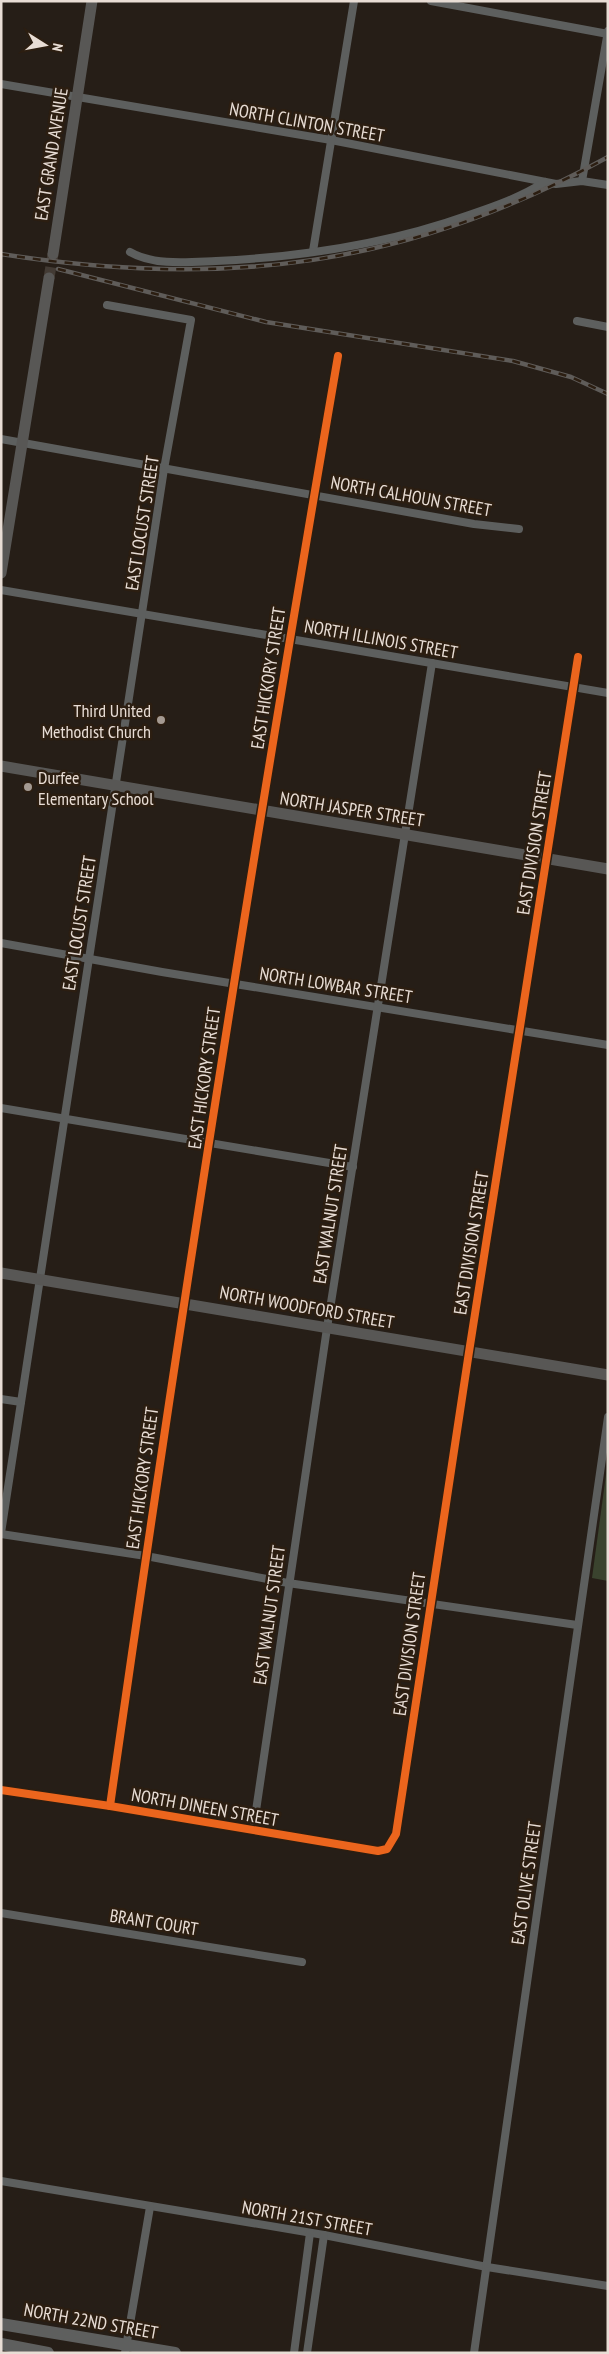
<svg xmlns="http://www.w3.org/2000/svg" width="609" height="2354" font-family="'PT Sans Narrow',sans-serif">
<rect width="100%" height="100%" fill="#261e17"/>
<path fill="#3a432e" d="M 608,1460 L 608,1581 L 592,1578 Z"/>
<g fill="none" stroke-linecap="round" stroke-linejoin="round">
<path stroke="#433b34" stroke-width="11" stroke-dasharray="11 5.5" stroke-linecap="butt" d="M 49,278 L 53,254"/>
<g stroke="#5d5f5e" stroke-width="8">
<path d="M 431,1 L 608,34"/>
<path d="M 1,84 L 331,140 L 556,184 L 582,181 L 608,185"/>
<path d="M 582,181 L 608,31"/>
<path d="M 313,251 L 354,1"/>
<path d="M 130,252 C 154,266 190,262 216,261 C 302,257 388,244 469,215 C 496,206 521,197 545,182"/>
<path d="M 577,321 L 608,327"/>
<path d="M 1,439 L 474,524 L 519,529"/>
<path d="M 1,590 L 608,693"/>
<path d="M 1,943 L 162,972 L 608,1045"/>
<path d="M 1,1108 L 353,1167"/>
<path d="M 1,1399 L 21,1402"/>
<path d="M 1,1533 L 164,469 L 191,320 L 107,305"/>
<path d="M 1,1534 L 146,1556 L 288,1583 L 577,1625"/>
<path d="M 1,1790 L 110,1806 L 378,1851 L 387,1849 L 396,1834 L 469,1352 L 578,657"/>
<path d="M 110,1806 C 179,1322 255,838 338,356"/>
<path d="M 253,1831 L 327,1328 L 432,663"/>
<path d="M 1,1913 L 302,1962"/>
<path d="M 1,2181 L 324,2235 L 487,2267 L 608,2286"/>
<path d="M 125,2353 L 150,2207"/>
<path d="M 294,2353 L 310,2233"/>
<path d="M 307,2353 L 324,2235"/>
<path d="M 474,2353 L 608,1417"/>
</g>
<g stroke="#585755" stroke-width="11">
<path d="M 53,254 L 92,1"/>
<path d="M 1,573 L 49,278"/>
<path d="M 1,766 L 608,869"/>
<path d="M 1,1273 L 608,1375"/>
</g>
<g stroke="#5e5f5e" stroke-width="12">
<path d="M 1,2324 L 175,2353"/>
<path d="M 1,2344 L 48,2353"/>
</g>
<defs>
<g id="rail">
<path d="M 1,254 C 224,289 408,267 608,157"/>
<path d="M 58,269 L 266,322 L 513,361 L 571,377 L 608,394"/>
</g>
</defs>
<use href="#rail" stroke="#5f5c59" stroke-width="4.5"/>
<use href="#rail" stroke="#2c1e11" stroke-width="2.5" stroke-dasharray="8" stroke-linecap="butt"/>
<defs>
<g id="cycleway">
<path d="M 1,1790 L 110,1806 L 378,1851 L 387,1849 L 396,1834 L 469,1352 L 578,657"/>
<path d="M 110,1806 C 179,1322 255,838 338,356"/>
</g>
</defs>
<use href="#cycleway" stroke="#2c1e11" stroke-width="11"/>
<use href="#cycleway" stroke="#eb651d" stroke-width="8"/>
</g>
<g fill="#a49a92" stroke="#2c1e11" stroke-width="2">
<circle cx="161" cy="720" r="5"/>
<circle cx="28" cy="787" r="5"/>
</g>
<g text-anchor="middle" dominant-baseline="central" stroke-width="5" stroke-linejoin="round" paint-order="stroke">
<g font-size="18" fill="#e8ddd5" stroke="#2c1e11">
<text transform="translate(307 122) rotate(10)">NORTH CLINTON STREET</text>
<text transform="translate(51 154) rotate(-81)">EAST GRAND AVENUE</text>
<text transform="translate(411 496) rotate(10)">NORTH CALHOUN STREET</text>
<text transform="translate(142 523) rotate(-81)">EAST LOCUST STREET</text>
<text transform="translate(381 639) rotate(10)">NORTH ILLINOIS STREET</text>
<text transform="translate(268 678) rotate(-81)">EAST HICKORY STREET</text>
<text transform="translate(352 809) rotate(9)">NORTH JASPER STREET</text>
<text transform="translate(534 843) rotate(-81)">EAST DIVISION STREET</text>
<text transform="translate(79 923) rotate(-81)">EAST LOCUST STREET</text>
<text transform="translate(336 985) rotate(9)">NORTH LOWBAR STREET</text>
<text transform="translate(204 1078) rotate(-82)">EAST HICKORY STREET</text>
<text transform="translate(330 1214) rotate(-81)">EAST WALNUT STREET</text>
<text transform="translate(471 1243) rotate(-81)">EAST DIVISION STREET</text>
<text transform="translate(307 1307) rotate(10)">NORTH WOODFORD STREET</text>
<text transform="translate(142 1478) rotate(-82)">EAST HICKORY STREET</text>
<text transform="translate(269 1615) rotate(-82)">EAST WALNUT STREET</text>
<text transform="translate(409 1644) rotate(-82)">EAST DIVISION STREET</text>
<text transform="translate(205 1807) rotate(10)">NORTH DINEEN STREET</text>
<text transform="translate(526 1883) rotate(-82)">EAST OLIVE STREET</text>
<text transform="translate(154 1922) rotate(9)">BRANT COURT</text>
<text transform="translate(307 2218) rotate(10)">NORTH 21ST STREET</text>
<text transform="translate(91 2321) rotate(10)">NORTH 22ND STREET</text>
</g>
<g font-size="18" fill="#e8ddd5" stroke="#2c1e11" text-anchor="end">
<text x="151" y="710">Third United<tspan x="151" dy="21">Methodist Church</tspan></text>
<text x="38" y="777" text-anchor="start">Durfee<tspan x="38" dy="21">Elementary School</tspan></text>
</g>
</g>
<rect width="609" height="2354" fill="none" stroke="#e8ddd5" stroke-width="5"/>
<g transform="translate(45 45) rotate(101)" stroke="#2c1e11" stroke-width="4" paint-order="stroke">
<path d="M0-4L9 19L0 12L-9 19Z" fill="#e8ddd5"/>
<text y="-8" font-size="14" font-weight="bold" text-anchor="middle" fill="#e8ddd5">N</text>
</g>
</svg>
